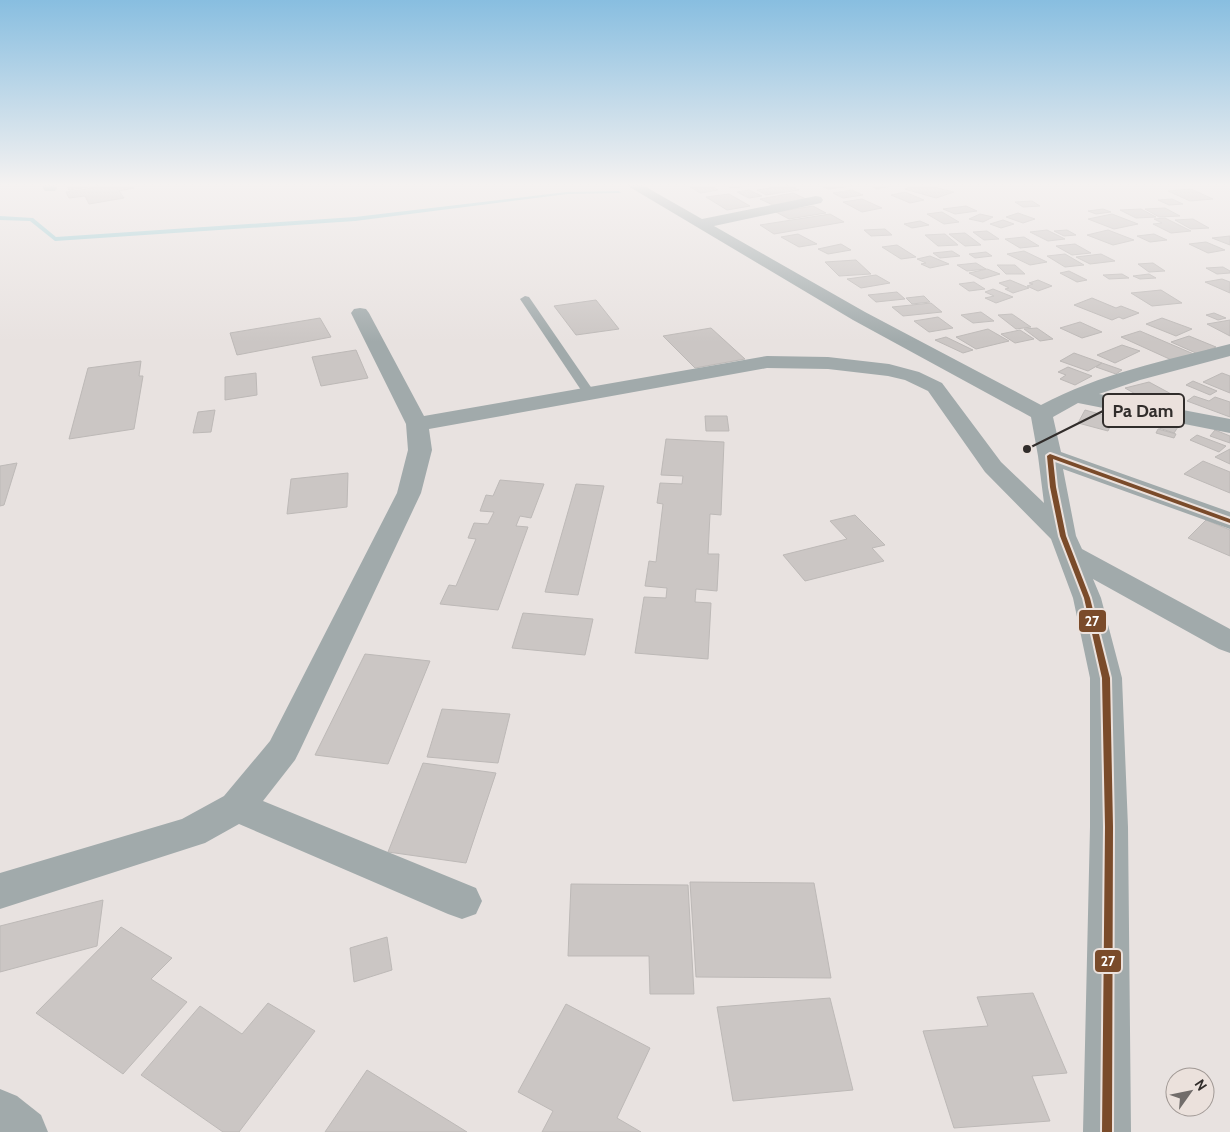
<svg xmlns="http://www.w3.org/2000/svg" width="1230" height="1132" font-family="Cabin,sans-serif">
<rect width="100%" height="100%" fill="#e8e2e0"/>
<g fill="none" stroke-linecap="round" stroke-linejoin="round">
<path fill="#99ccd3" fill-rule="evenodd" d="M 619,191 L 621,193 L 567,194 L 355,221 L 55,241 L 30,221 L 0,220 L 0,216 L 33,218 L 56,237 L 355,217 L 567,192 Z"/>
</g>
<g fill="#cbc6c4" stroke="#bdb9b7">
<path d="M 71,183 L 113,183 L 69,190 L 65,184 Z"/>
<path d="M 124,183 L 131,183 L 134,188 L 119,191 L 124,198 L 89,204 L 85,196 L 69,198 L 66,192 Z"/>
<path d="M 684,183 L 707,183 L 718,190 L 700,193 Z"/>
<path d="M 722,183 L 742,183 L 746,186 L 732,188 Z"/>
<path d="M 832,183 L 854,183 L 857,185 L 828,189 L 820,185 Z"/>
<path d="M 864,183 L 884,183 L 891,186 L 877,189 Z"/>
<path d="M 922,184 L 954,192 L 936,198 L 905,189 Z"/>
<path d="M 789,185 L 799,190 L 766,195 L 757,190 Z"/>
<path d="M 1191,189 L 1213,199 L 1190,201 L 1168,191 Z"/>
<path d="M 749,190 L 762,196 L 749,198 L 737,192 Z"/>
<path d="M 852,190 L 863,195 L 843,198 L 833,193 Z"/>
<path d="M 905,192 L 924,200 L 910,203 L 891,195 Z"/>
<path d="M 793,193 L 808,200 L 775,206 L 760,199 Z"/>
<path d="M 729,194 L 750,206 L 727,210 L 706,197 Z"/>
<path d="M 862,199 L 882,208 L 862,212 L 843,202 Z"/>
<path d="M 1172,199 L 1183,204 L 1169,205 L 1158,200 Z"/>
<path d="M 1032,201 L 1040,206 L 1023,207 L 1015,202 Z"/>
<path d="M 813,206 L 826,213 L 789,219 L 776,212 Z"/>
<path d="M 966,206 L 977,211 L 955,214 L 943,209 Z"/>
<path d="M 1165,208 L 1180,216 L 1159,217 L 1145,209 Z"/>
<path d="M 1103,209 L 1111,212 L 1096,214 L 1088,211 Z"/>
<path d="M 1141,209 L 1156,217 L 1136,218 L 1120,210 Z"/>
<path d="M 942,212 L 959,222 L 944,224 L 927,214 Z"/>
<path d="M 1018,213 L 1035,219 L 1023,223 L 1006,217 Z"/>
<path d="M 830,214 L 844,222 L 774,234 L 760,225 Z"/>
<path d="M 980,214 L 993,217 L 983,222 L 969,219 Z"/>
<path d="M 1112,214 L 1138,224 L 1114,229 L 1088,219 Z"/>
<path d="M 1165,218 L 1191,231 L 1171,233 L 1153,224 L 1162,223 L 1154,219 Z"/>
<path d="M 1193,219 L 1209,228 L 1191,229 L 1175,220 Z"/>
<path d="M 1003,220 L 1014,224 L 1001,228 L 990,224 Z"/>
<path d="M 920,221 L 929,225 L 912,228 L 904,224 Z"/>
<path d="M 885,229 L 892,235 L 871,236 L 864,230 Z"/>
<path d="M 1047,230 L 1065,239 L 1048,241 L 1030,232 Z"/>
<path d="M 1067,230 L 1076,235 L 1064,236 L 1054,231 Z"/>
<path d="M 1108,230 L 1134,240 L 1113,245 L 1087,235 Z"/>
<path d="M 987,231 L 999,239 L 984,240 L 973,232 Z"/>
<path d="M 965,233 L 981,245 L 965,246 L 949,234 Z"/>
<path d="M 798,234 L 817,244 L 799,247 L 781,237 Z"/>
<path d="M 945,234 L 958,245 L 938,246 L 925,235 Z"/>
<path d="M 1154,234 L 1167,240 L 1150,242 L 1137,236 Z"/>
<path d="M 1230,236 L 1230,245 L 1212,238 Z"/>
<path d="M 1024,237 L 1039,246 L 1020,248 L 1005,239 Z"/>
<path d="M 1206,242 L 1225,250 L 1208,253 L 1189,244 Z"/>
<path d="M 841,244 L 851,250 L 828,254 L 818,249 Z"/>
<path d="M 1075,244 L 1091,253 L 1072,255 L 1056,246 Z"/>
<path d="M 897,245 L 916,257 L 901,259 L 882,247 Z"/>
<path d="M 952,251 L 960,256 L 940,258 L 933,253 Z"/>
<path d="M 1024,251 L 1047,262 L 1030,265 L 1007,254 Z"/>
<path d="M 986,252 L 992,256 L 975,258 L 969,254 Z"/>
<path d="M 1065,254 L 1084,265 L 1065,267 L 1047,256 Z"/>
<path d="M 1101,254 L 1115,261 L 1090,264 L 1076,257 Z"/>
<path d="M 930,256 L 949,264 L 930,268 L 921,264 L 926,263 L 917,259 Z"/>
<path d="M 856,260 L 871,274 L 839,276 L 825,262 Z"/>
<path d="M 976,263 L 986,269 L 967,271 L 957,265 Z"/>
<path d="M 1153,263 L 1165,271 L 1149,272 L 1138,264 Z"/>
<path d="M 997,265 L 1015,265 L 1025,274 L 1006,274 Z"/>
<path d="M 1223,267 L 1230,271 L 1230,273 L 1217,274 L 1206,268 Z"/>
<path d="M 987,269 L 1000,274 L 981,279 L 969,273 Z"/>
<path d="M 1069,271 L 1087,280 L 1077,282 L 1060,273 Z"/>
<path d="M 1122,274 L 1129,278 L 1109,279 L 1103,275 Z"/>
<path d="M 1149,274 L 1156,278 L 1140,279 L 1133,276 Z"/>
<path d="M 876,275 L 890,283 L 861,288 L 847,279 Z"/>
<path d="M 1222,279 L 1230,282 L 1230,293 L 1205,282 Z"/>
<path d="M 1010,280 L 1029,288 L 1013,293 L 1005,289 L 1009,288 L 999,283 Z"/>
<path d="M 1038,280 L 1052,286 L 1038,291 L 1027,286 L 1033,284 L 1029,283 Z"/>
<path d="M 974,282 L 985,289 L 969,291 L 959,284 Z"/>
<path d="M 993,289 L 1013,297 L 996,303 L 985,298 L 994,296 L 985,292 Z"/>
<path d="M 1161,290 L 1182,303 L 1152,306 L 1131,293 Z"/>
<path d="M 897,292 L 905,299 L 876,302 L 868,295 Z"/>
<path d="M 924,296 L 930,302 L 912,304 L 906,298 Z"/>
<path d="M 1092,298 L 1116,308 L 1121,306 L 1139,313 L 1123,319 L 1119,317 L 1112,320 L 1074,305 Z"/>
<path d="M 596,300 L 619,329 L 576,335 L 554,306 Z"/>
<path d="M 931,303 L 942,312 L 903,316 L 892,307 Z"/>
<path d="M 981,312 L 994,321 L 973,323 L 961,315 Z"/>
<path d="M 1214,313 L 1226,318 L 1218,320 L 1206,315 Z"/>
<path d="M 1012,314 L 1031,327 L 1016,329 L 998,315 Z"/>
<path d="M 938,317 L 953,328 L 929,332 L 914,321 Z"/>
<path d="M 320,318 L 331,337 L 237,355 L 230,333 Z"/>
<path d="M 1162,318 L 1192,329 L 1176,336 L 1146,324 Z"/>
<path d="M 1230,320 L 1230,336 L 1207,324 Z"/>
<path d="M 1080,322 L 1102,332 L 1082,338 L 1060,328 Z"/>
<path d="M 711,328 L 745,359 L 695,368 L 663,336 Z"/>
<path d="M 1037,328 L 1053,339 L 1040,341 L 1024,329 Z"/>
<path d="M 988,329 L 1009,341 L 976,349 L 956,337 Z"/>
<path d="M 1020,330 L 1034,339 L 1015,343 L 1001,334 Z"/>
<path d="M 1140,331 L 1196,355 L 1176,362 L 1121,337 Z"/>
<path d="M 1189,336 L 1216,347 L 1198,354 L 1171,342 Z"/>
<path d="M 946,337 L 973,350 L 963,353 L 935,340 Z"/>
<path d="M 1122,345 L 1140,351 L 1115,363 L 1097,355 Z"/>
<path d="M 356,350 L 368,378 L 321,386 L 312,357 Z"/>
<path d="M 1074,353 L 1102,363 L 1088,371 L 1060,361 Z"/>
<path d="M 141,361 L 139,376 L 143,376 L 134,429 L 69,439 L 88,368 Z"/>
<path d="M 1102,363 L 1122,370 L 1116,374 L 1096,367 Z"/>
<path d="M 1068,367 L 1092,376 L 1075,385 L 1060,379 L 1066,375 L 1058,372 Z"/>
<path d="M 256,373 L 257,395 L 225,400 L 225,377 Z"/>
<path d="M 1222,373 L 1230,376 L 1230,393 L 1203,382 Z"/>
<path d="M 1193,381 L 1217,391 L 1210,395 L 1186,385 Z"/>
<path d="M 1149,382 L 1175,396 L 1151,403 L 1125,388 Z"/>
<path d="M 1194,396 L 1209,401 L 1215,397 L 1230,402 L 1230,417 L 1187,401 Z"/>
<path d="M 215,410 L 211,432 L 193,433 L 198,412 Z"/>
<path d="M 1085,410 L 1114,418 L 1108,431 L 1078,423 Z"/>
<path d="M 705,416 L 727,416 L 729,431 L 706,431 Z"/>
<path d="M 1150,419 L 1178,427 L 1174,433 L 1147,424 Z"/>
<path d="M 1158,429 L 1176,434 L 1174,438 L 1156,433 Z"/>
<path d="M 1215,430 L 1230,436 L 1230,443 L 1210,436 Z"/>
<path d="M 1197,435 L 1226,446 L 1219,452 L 1190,440 Z"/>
<path d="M 666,439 L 724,442 L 721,515 L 710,514 L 708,554 L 719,554 L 717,591 L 696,589 L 695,602 L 711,603 L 708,659 L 635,653 L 644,597 L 666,598 L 667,588 L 645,586 L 649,561 L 656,562 L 663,504 L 657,503 L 660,483 L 682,484 L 683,476 L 661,475 Z"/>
<path d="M 1230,449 L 1230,464 L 1215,457 Z"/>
<path d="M 1203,461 L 1230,472 L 1230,493 L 1184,474 Z"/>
<path d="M 17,463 L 4,505 L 0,506 L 0,466 Z"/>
<path d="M 348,473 L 347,507 L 287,514 L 291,479 Z"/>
<path d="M 500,480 L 544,484 L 531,518 L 520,516 L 516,526 L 528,527 L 498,610 L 440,604 L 449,585 L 456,586 L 476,539 L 468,538 L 474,523 L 488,524 L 494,512 L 480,511 L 486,495 L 493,496 Z"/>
<path d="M 576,484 L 604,486 L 578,595 L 545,592 Z"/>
<path d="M 855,515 L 885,545 L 872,548 L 884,561 L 805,581 L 783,555 L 847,539 L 830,521 Z"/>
<path d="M 1206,520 L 1230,530 L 1230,556 L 1188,538 Z"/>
<path d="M 523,613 L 593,619 L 585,655 L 512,648 Z"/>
<path d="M 365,654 L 430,661 L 388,764 L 315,755 Z"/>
<path d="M 442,709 L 510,714 L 498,763 L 427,757 Z"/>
<path d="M 423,763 L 496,773 L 466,863 L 388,852 Z"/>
<path d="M 690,882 L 814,883 L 831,978 L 696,977 Z"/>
<path d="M 571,884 L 688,885 L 694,994 L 650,994 L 649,956 L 568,956 Z"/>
<path d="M 103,900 L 97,946 L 0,972 L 0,926 Z"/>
<path d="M 121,927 L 172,958 L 151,979 L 187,1002 L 123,1074 L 36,1013 Z"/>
<path d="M 387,937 L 392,970 L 354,982 L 350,948 Z"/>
<path d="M 1033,993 L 1067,1073 L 1032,1076 L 1050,1121 L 954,1128 L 923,1031 L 988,1026 L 977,997 Z"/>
<path d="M 830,998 L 853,1090 L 733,1101 L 717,1007 Z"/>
<path d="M 268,1003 L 315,1031 L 239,1132 L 223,1132 L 141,1075 L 200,1006 L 242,1034 Z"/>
<path d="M 566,1004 L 650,1048 L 617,1118 L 641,1132 L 542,1132 L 553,1111 L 518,1092 Z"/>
<path d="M 367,1070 L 467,1132 L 325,1132 Z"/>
</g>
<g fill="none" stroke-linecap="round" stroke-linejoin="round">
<path fill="#a1aaab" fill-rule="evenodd" d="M 525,296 L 529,297 L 595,393 L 593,396 L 589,397 L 583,393 L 520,299 Z"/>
<g fill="#a1aaab" fill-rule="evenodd">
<path d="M 40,183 L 53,183 L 57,188 L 55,191 L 45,191 Z"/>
<path d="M 623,183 L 639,183 L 702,219 L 816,196 L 821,197 L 823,200 L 821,203 L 714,226 L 865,312 L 1041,405 C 1099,374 1166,360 1230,344 L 1230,356 L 1140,380 L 1099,394 L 1230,419 L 1230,433 L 1078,403 L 1053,417 L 1061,452 L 1230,512 L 1230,529 L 1063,469 L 1076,536 L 1082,549 L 1230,629 L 1230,653 L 1219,649 L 1093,579 L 1101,598 L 1122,678 L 1128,827 L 1131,1132 L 1083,1132 L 1090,827 L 1090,678 L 1073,598 L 1051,539 L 985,472 L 928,391 L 905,380 L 888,376 L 828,369 L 767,368 L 429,429 L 432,450 L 421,493 L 300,750 L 295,760 L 263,801 L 476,888 L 482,901 L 476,914 L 462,919 L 448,914 L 239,824 L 205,843 L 0,909 L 0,873 L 182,819 L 224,796 L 270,741 L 397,493 L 408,450 L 406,424 L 351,313 L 354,309 L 360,308 L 366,309 L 369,313 L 424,416 L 767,356 L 828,357 L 889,364 L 919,372 L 942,383 L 1001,462 L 1044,503 L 1038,456 L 1031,417 L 853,320 Z"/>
</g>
<path fill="#a1aaab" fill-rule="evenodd" d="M 0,1089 L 17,1096 L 41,1115 L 48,1132 L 0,1132 Z"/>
<defs>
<path id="bus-1" d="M 1050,454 L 1230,519 L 1230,523 L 1053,459 L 1056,487 L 1066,536 L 1090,598 L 1110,678 L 1113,827 L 1112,1132 L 1102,1132 L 1105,827 L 1102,678 L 1084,598 L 1060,536 L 1050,487 L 1047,456 Z"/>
</defs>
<use href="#bus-1" stroke="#ebe1dc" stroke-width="4"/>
<use href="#bus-1" fill="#7a4b2a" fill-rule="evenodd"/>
</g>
<linearGradient id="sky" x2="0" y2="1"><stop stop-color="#88bee0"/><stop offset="0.54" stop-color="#f5f2f1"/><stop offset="1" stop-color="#f5f2f1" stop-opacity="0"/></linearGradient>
<rect width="1230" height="342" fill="url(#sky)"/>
<path fill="none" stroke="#312d2b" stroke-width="2" d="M1027 449L1103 411"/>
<circle fill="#312d2b" stroke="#ebe1dc" stroke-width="2" cx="1027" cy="449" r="5"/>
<rect fill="#ebe1dc" stroke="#312d2b" stroke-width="2" x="1103" y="394" width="81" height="33" rx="5"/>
<g font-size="18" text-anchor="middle" font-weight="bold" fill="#312d2b">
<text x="1143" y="417">Pa Dam</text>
</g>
<g stroke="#ebe1dc" stroke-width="2">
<rect x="1078" y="609" width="29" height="24" rx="5" fill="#7a4b2a"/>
<rect x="1094" y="949" width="28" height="24" rx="5" fill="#7a4b2a"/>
</g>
<g font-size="14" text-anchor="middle" font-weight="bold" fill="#fff">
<text x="1092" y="626">27</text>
<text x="1108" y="966">27</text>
</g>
<g transform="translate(1190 1092) rotate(57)"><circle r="24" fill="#ebe1dc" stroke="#a19995"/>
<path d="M0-4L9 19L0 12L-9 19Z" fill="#716c6a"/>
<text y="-8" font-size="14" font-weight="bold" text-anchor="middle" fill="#312d2b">N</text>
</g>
</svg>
